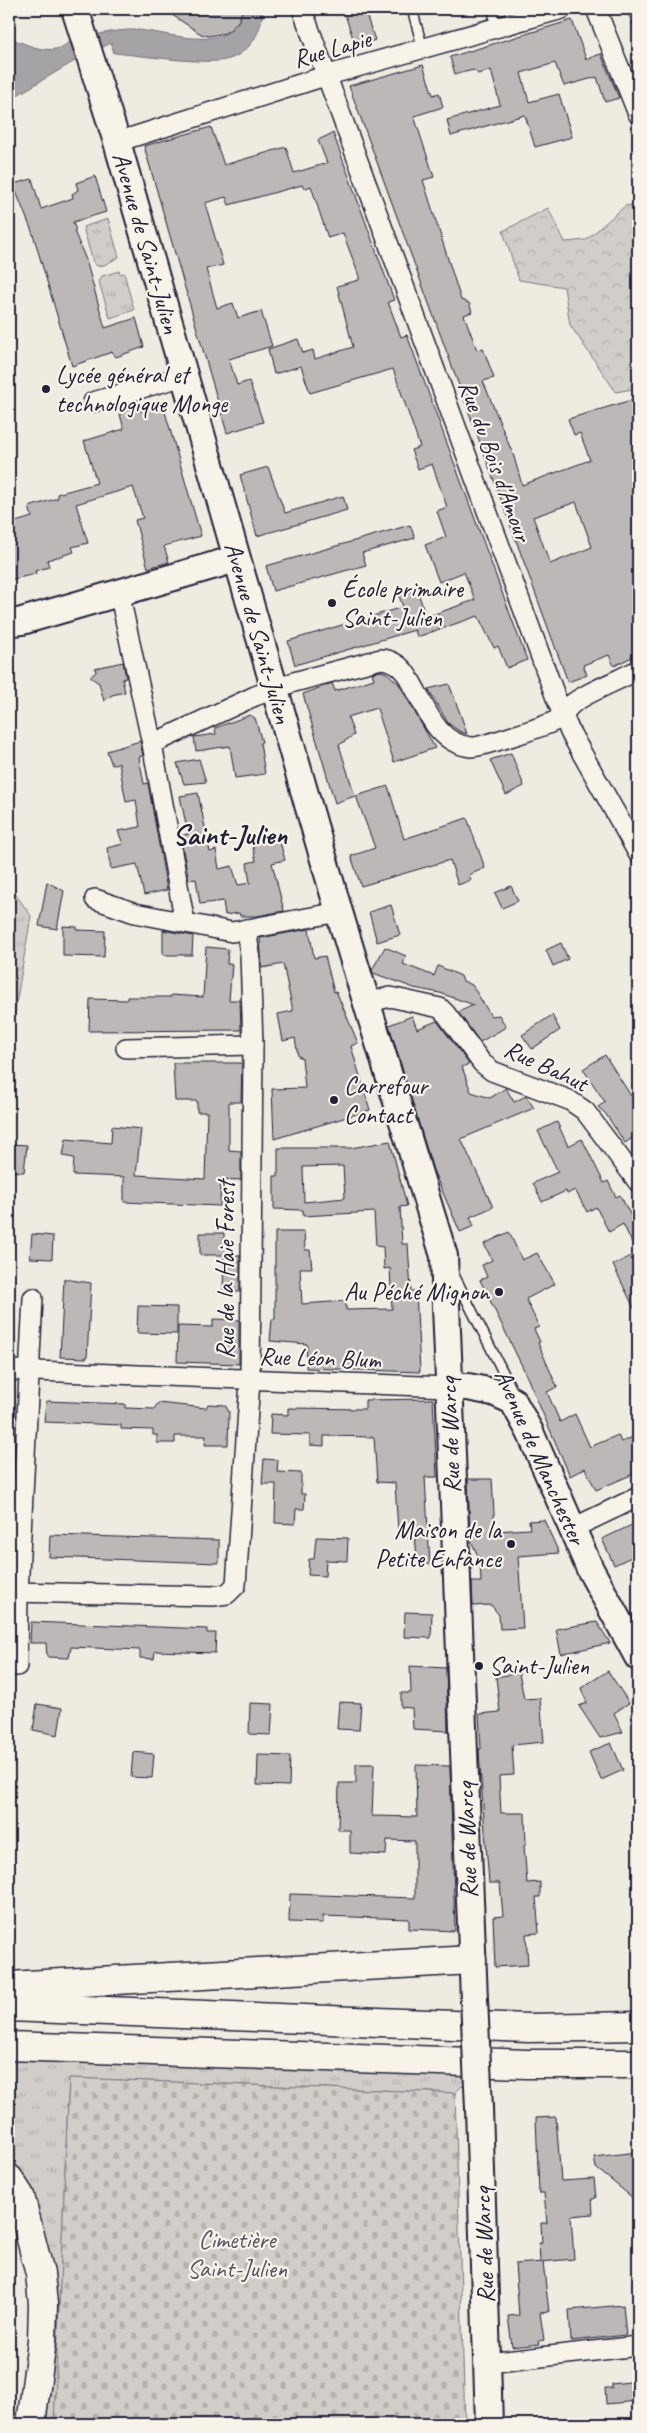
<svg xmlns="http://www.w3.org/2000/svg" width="647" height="2433" font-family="Caveat,sans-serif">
<defs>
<pattern id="grass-tufts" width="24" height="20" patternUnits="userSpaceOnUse" patternTransform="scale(1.25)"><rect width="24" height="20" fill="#d1cdc9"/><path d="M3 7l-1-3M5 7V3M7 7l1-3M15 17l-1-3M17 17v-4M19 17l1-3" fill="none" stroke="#b3b0ae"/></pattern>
<pattern id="forest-crowns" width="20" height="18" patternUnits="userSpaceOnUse" patternTransform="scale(1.25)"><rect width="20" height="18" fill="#d1cdc9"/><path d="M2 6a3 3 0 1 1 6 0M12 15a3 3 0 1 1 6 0" fill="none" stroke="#b3b0ae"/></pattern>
<pattern id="cemetery-stones" width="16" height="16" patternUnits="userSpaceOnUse" patternTransform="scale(1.25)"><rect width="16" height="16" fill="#d1cdc9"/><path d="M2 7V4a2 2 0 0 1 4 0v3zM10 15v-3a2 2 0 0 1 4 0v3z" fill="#b3b0ae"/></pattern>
</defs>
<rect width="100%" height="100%" fill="#eeebe1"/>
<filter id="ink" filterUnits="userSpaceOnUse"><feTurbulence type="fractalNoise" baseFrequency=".02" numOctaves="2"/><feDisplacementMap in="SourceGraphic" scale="10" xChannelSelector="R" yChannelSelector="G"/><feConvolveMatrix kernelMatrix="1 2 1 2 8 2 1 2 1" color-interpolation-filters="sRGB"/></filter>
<g filter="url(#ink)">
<g fill="url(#grass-tufts)" stroke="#7a7882">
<path d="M 108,219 L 119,257 L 104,265 L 97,266 L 93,262 L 83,227 Z"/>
<path d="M 119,271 L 120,274 L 124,273 L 134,310 L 110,318 L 99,282 L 102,276 Z"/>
<path d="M 9,885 L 31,916 L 9,1046 Z"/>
<path d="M 9,2057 L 462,2074 L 464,2084 L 455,2093 L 69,2078 L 54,2424 L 41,2424 L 27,2191 L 9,2161 Z"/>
</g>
<path fill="url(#forest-crowns)" stroke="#7a7882" d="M 638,204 L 638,388 L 616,392 L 570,325 L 564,287 L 519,280 L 503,231 L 548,208 L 565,242 L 586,240 L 625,206 Z"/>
<path fill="url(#cemetery-stones)" stroke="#7a7882" d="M 69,2078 L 455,2093 L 465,2424 L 54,2424 Z"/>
<g fill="#a6a3a6" stroke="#716f7b">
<path d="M 242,9 L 263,9 C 262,31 251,52 229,59 C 209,66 138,55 114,53 L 111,43 L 73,62 L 9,100 L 9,38 C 27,44 53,59 70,41 C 92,36 114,29 138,30 C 166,32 236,57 242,9 Z"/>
<path d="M 626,9 L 638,9 L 638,38 Z"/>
</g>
<g fill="#bbb8b7" stroke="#22223b" fill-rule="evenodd">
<path d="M 163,9 L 243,9 L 239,20 L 230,30 L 225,33 L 209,36 L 201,34 Z"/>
<path d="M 343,9 L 364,9 L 375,40 L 356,47 Z"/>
<path d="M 572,20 L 586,59 L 601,54 L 619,98 L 605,102 L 597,77 L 564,86 L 555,63 L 521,73 L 529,102 L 559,94 L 572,137 L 535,147 L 525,115 L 451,136 L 447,120 L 500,105 L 491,70 L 478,74 L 474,70 L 455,74 L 450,57 Z"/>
<path d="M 423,65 L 433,95 L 439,93 L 443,107 L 414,116 L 434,177 L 423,180 L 461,300 L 469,303 L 472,312 L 464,315 L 477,350 L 483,348 L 494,378 L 483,381 L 514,457 L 522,485 L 590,460 L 580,433 L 574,435 L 568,419 L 638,398 L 638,654 L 614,666 L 609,655 L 583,665 L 587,675 L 568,682 L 349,86 ZM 576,502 L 592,547 L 550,564 L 533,517 Z"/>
<path d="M 211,127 L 224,165 L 286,147 L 294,173 L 327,163 L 318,140 L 333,133 L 394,300 L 388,302 L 401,337 L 407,335 L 527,660 L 507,668 L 498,646 L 494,648 L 478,616 L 417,637 L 415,630 L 295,665 L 288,641 L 403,607 L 399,596 L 417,589 L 426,617 L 475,600 L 464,572 L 439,582 L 425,545 L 446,537 L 437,511 L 447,507 L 432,464 L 418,469 L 411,450 L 420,447 L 393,369 L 310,393 L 301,366 L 274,374 L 268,349 L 298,339 L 303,353 L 313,350 L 315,359 L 353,347 L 337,286 L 359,280 L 359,276 L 343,233 L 328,238 L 311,186 L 304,189 L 302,185 L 229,205 L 226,197 L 205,203 L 223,265 L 206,269 L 217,308 L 233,303 L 238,318 L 261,311 L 272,346 L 229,359 L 237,385 L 249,381 L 263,422 L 227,433 L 144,146 Z"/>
<path d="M 95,176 L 106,212 L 73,222 L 76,231 L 74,231 L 86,260 L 105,328 L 136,318 L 144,347 L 116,357 L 112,352 L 72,366 L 33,234 L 13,184 L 32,179 L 41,209 L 73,198 L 72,194 L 78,190 L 76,183 Z"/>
<path d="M 126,404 L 137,412 L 163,405 L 201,536 L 164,546 L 169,562 L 148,568 L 135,520 L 143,518 L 133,487 L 76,504 L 88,543 L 72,547 L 74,552 L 47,560 L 49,567 L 35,571 L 36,574 L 9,580 L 9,524 L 32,517 L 29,507 L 58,498 L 57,494 L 97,483 L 84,441 L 124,429 L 118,407 Z"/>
<path d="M 268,467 L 285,513 L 343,496 L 347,510 L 257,536 L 240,475 Z"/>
<path d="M 410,525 L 415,538 L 362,553 L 366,565 L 273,591 L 266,566 Z"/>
<path d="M 123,662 L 126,678 L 122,679 L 125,692 L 112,695 L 104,701 L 99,683 L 90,677 L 96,672 L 95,668 Z"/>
<path d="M 381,671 L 387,673 L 399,684 L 435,748 L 394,762 L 377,708 L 348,717 L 354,735 L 339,745 L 355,796 L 335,803 L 303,694 L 332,683 L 335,691 L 374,679 L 372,673 Z"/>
<path d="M 449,684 L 461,716 L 467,734 L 459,731 L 448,723 L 428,689 Z"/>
<path d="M 250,715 L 255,718 L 262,742 L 260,743 L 265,774 L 235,778 L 230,746 L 196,751 L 194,737 L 216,734 L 215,728 Z"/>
<path d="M 140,741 L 143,756 L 139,757 L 144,784 L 148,783 L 167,890 L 144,895 L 137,864 L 111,869 L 107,848 L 123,844 L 118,831 L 140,827 L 136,800 L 126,802 L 119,763 L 112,765 L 107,751 Z"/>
<path d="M 511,753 L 524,786 L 506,795 L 490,760 Z"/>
<path d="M 199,759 L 206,782 L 184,784 L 177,763 Z"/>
<path d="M 388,786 L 404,839 L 467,818 L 485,868 L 469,875 L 471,880 L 458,885 L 450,860 L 361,886 L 351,856 L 375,848 L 356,796 Z"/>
<path d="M 198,793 L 210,852 L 216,850 L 219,869 L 232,866 L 238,885 L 250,883 L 247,863 L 256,861 L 252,843 L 279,838 L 285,860 L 272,863 L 284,911 L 257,916 L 240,916 L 239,913 L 225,915 L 223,901 L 200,904 L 196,879 L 189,880 L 180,836 L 188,834 L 180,796 Z"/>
<path d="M 47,882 L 64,891 L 57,929 L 39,926 Z"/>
<path d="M 511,886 L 518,901 L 502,908 L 495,893 Z"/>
<path d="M 391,905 L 400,935 L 377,942 L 369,912 Z"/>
<path d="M 63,926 L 77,927 L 77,930 L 105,931 L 104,957 L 63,956 Z"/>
<path d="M 309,929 L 314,958 L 325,956 L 334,992 L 336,991 L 358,1043 L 351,1046 L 370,1110 L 274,1139 L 272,1089 L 305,1088 L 302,1058 L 298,1056 L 295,1038 L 283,1041 L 278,1014 L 293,1011 L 283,964 L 262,968 L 260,938 Z"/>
<path d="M 163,930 L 193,936 L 192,955 L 163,955 Z"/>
<path d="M 561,943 L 568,959 L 553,966 L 546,950 Z"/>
<path d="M 206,947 L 228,949 L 227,964 L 232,964 L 229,1000 L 240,1000 L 241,1030 L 89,1031 L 90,999 L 127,1000 L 127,997 L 171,997 L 171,995 L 203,997 Z"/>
<path d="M 385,947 L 406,956 L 403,964 L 434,976 L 438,966 L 461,976 L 463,981 L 472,985 L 491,1016 L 499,1015 L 506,1027 L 480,1042 L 458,1012 L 474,1005 L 440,993 L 414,988 L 373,973 L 372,970 Z"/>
<path d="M 552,1015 L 560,1030 L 532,1049 L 522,1035 Z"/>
<path d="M 412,1016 L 417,1029 L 437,1021 L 469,1064 L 462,1067 L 471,1092 L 490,1098 L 506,1088 L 514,1102 L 526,1096 L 534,1108 L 461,1139 L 493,1207 L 470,1217 L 474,1226 L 460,1232 L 433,1170 L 389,1025 Z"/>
<path d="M 605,1055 L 631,1096 L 638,1091 L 638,1134 L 625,1143 L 605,1113 L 598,1107 L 605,1102 L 583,1069 Z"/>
<path d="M 173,1063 L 242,1063 L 241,1102 L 229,1102 L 229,1150 L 241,1151 L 241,1180 L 221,1179 L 220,1206 L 124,1202 L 124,1177 L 73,1175 L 74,1158 L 63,1156 L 66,1139 L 111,1143 L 112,1126 L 141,1129 L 136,1175 L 205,1179 L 207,1112 L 197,1112 L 197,1101 L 175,1101 Z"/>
<path d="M 557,1122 L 568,1146 L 582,1139 L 604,1183 L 608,1181 L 616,1197 L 620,1195 L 631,1216 L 638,1210 L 638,1316 L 613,1265 L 637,1253 L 623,1224 L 609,1232 L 596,1207 L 587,1212 L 575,1190 L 567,1194 L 566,1191 L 542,1202 L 533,1183 L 558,1172 L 538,1131 Z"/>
<path d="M 390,1141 L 407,1206 L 400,1207 L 402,1244 L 408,1244 L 411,1291 L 416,1291 L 420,1372 L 306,1368 L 307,1344 L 270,1341 L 272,1319 L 275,1319 L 275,1232 L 304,1232 L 305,1250 L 310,1250 L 312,1268 L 300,1268 L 302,1304 L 346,1301 L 346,1310 L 392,1309 L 390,1268 L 384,1269 L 383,1247 L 376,1246 L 374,1212 L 303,1216 L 303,1210 L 274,1209 L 274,1176 L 278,1176 L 278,1148 L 351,1148 ZM 343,1166 L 345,1198 L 304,1202 L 303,1167 Z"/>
<path d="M 9,1144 L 27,1145 L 24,1172 L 9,1171 Z"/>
<path d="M 509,1232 L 522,1260 L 537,1253 L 555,1284 L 526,1299 L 539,1327 L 534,1329 L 540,1342 L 538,1343 L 557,1387 L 547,1392 L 560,1422 L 575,1414 L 590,1447 L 618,1435 L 621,1442 L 638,1435 L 638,1472 L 596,1490 L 585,1468 L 570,1476 L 524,1370 L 480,1280 L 487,1277 L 482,1265 L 492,1260 L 484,1244 Z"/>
<path d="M 200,1233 L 224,1233 L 224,1244 L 233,1255 L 200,1255 Z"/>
<path d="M 32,1234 L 53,1236 L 52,1259 L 30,1258 Z"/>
<path d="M 224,1255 L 240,1255 L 240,1292 L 223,1291 Z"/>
<path d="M 64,1279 L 91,1283 L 87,1358 L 60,1357 Z"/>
<path d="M 138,1306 L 177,1307 L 177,1334 L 137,1333 Z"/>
<path d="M 213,1319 L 239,1320 L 239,1364 L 177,1362 L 178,1326 L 213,1327 Z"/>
<path d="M 433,1399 L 437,1477 L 425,1477 L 430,1564 L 418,1565 L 415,1537 L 406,1538 L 406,1531 L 398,1531 L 395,1483 L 377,1482 L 374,1437 L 324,1436 L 324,1446 L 310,1445 L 310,1435 L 270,1434 L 271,1414 L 288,1415 L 288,1408 L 365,1409 L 365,1400 Z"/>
<path d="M 46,1401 L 125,1404 L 125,1408 L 154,1409 L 158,1403 L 206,1408 L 208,1404 L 225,1405 L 229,1412 L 228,1445 L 205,1445 L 206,1436 L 175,1436 L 175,1443 L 157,1443 L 157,1435 L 153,1435 L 153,1430 L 121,1429 L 121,1425 L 44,1422 Z"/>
<path d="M 264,1459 L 278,1460 L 277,1472 L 301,1473 L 301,1494 L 305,1494 L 304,1509 L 296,1509 L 295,1524 L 275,1523 L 276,1484 L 262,1484 Z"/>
<path d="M 468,1479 L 492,1479 L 495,1531 L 530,1529 L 529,1521 L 544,1520 L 559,1553 L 518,1556 L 523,1628 L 500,1629 L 499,1615 L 491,1605 L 473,1606 L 472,1582 L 481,1582 L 480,1560 L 470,1539 Z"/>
<path d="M 638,1522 L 638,1554 L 614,1565 L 602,1539 Z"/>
<path d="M 50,1535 L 219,1540 L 219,1563 L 49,1557 Z"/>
<path d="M 316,1537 L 348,1538 L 347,1561 L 326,1560 L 325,1576 L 308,1575 L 309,1559 L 314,1559 Z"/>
<path d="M 405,1612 L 432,1613 L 431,1638 L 404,1637 Z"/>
<path d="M 31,1622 L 207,1629 L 207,1633 L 216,1633 L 215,1653 L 155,1651 L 154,1659 L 140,1658 L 140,1650 L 71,1647 L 69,1658 L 47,1657 L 46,1643 L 30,1643 Z"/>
<path d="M 597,1622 L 610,1643 L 561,1654 L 556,1629 Z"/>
<path d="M 410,1666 L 446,1668 L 448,1731 L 413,1729 L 412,1708 L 401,1707 L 401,1693 L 411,1693 Z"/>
<path d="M 608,1671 L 629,1703 L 614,1713 L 623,1732 L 600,1738 L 579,1706 L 587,1703 L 581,1688 Z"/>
<path d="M 519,1673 L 524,1699 L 540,1698 L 544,1742 L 512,1745 L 514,1775 L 499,1776 L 501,1813 L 525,1813 L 526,1845 L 524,1845 L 527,1883 L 540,1882 L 540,1897 L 536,1897 L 539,1933 L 526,1934 L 528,1965 L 495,1967 L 493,1917 L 503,1916 L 500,1883 L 489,1883 L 480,1767 L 479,1749 L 481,1749 L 479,1714 L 500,1712 L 496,1677 Z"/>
<path d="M 339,1702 L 361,1703 L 359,1730 L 337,1729 Z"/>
<path d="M 250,1703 L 273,1704 L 271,1735 L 249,1734 Z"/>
<path d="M 37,1704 L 62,1708 L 58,1735 L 33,1730 Z"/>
<path d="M 611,1743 L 623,1770 L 601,1780 L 589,1752 Z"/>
<path d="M 133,1752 L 154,1754 L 152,1778 L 131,1777 Z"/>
<path d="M 258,1755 L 290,1756 L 289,1786 L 257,1785 Z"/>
<path d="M 356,1764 L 374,1764 L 372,1816 L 417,1817 L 416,1765 L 450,1766 L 455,1931 L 409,1929 L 409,1919 L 323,1916 L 323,1923 L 289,1922 L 290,1894 L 415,1898 L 415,1841 L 387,1840 L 386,1855 L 350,1853 L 350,1830 L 338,1830 L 339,1783 L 356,1783 Z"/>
<path d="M 556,2117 L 561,2181 L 594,2179 L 596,2198 L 592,2199 L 593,2214 L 571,2216 L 574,2259 L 540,2262 L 539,2243 L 542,2243 L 541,2223 L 547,2223 L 544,2193 L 539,2193 L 536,2118 Z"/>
<path d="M 638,2152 L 638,2202 L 596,2168 L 594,2157 Z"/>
<path d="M 543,2262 L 549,2312 L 540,2313 L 544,2340 L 539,2341 L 540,2344 L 512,2347 L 508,2316 L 519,2315 L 515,2264 Z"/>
<path d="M 623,2305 L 626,2335 L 571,2341 L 569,2310 Z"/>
<path d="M 638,2381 L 638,2401 L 606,2404 L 605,2388 L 612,2388 L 612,2384 Z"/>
</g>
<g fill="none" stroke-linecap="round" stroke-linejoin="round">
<defs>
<g id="lane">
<path d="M 412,9 L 423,49"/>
<path d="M 493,9 L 496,28"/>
<path d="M 453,1273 L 512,1390 L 512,1396"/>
</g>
<g id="street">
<path d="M 302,9 L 556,698 L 570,732 L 638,853"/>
<path d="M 596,9 L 638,114"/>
<path d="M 117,142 L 325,76 L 562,9"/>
<path d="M 93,402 L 184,376"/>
<path d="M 119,592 L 152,744 L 255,696 L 294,682 L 381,659 C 423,661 417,741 471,747 C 479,748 545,726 555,721 C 562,717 565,711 571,705 C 581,695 623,678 638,670"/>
<path d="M 152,744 L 185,923"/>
<path d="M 95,899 L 135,913 L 232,932 L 339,912"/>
<path d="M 366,1003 L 390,997 L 440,1008 L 446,1014 L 482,1063 L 492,1071 L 569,1100 L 585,1111 L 638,1182"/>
<path d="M 126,1048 L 253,1045"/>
<path d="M 9,1370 L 449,1387"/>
<path d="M 571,1529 L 638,1497"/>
<path d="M 9,1592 L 213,1596 L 227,1594 L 236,1585 L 250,1381 L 253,1045 L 250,954 L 246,929"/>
<path d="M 17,1666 L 18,1593 L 33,1298"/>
<path d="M 488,2363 L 638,2346"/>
</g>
<g id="secondary">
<path d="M 75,9 L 117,142 L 339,912 L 444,1256 L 474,1999"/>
<path d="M 9,623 L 22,621 L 236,559"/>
<path d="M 449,1387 L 468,1387 L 493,1392 L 513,1401 L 530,1432 L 590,1569 L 638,1657"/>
<path d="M 479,2108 L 489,2424"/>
</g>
<g id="highway">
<path d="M 9,1986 L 472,1960"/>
<path d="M 9,2007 L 529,2028 L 638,2026"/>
<path d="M 9,2046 L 527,2064 L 638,2064"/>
<path d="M 9,2179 L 20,2196 L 40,2274 L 43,2304 L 42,2341 L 31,2424"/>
</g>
</defs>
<use href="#lane" stroke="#22223b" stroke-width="12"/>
<use href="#street" stroke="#22223b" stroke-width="22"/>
<use href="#secondary" stroke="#22223b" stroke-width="30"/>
<use href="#highway" stroke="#22223b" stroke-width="31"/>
<use href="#lane" stroke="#f7f3e8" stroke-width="9"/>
<use href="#street" stroke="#f7f3e8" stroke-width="19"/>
<use href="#secondary" stroke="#f7f3e8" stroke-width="26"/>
<use href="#highway" stroke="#f7f3e8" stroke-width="28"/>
<defs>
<path id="secondary-bridge" d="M 474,1999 L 479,2108"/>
</defs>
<use href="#secondary-bridge" stroke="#22223b" stroke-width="30" stroke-linecap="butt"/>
<use href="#secondary-bridge" stroke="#f7f3e8" stroke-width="26"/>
</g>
</g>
<g fill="#22223b" stroke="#f7f3e8" stroke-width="2">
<circle cx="46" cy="389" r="5"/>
<circle cx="332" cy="603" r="5"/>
<circle cx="334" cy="1100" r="5"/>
<circle cx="499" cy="1292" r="5"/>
<circle cx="511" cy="1544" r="5"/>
<circle cx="479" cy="1666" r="5"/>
</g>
<g text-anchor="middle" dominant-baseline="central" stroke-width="4.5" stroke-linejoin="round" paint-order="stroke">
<g font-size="25" fill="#22223b" stroke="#f7f3e8">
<text transform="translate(332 49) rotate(-16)">Rue Lapie</text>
<text transform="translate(146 243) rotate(74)">Avenue de Saint-Julien</text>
<text transform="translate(495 461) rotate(70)">Rue du Bois d'Amour</text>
<text transform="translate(258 633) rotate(74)">Avenue de Saint-Julien</text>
<text transform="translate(546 1066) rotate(25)">Rue Bahut</text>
<text transform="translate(226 1270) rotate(-90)">Rue de la Haie Forest</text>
<text transform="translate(320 1358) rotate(2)">Rue Léon Blum</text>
<text transform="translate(450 1435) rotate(-92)">Rue de Warcq</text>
<text transform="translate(540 1457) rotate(66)">Avenue de Manchester</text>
<text transform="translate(467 1840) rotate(-92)">Rue de Warcq</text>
<text transform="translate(484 2245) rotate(-92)">Rue de Warcq</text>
</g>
<g font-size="25" fill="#22223b" stroke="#f7f3e8" text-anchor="start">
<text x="56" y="375">Lycée général et<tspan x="56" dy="29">technologique Monge</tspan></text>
<text x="342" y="589">École primaire<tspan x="342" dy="29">Saint-Julien</tspan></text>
<text x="344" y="1086">Carrefour<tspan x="344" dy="29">Contact</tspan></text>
<text x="489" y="1292" text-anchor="end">Au Péché Mignon</text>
<text x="501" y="1530" text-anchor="end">Maison de la<tspan x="501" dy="29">Petite Enfance</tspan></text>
<text x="489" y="1666">Saint-Julien</text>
</g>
<g font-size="25" fill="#575566" stroke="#f7f3e8">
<text x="237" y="2240">Cimetière<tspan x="237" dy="29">Saint-Julien</tspan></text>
</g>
<g font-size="28" font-weight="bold" fill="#22223b" stroke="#f7f3e8">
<text x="230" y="834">Saint-Julien</text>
</g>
</g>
<rect width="647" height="2433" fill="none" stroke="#f7f3e8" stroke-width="30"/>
<rect x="15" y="15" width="617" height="2403" fill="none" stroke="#22223b" stroke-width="2" filter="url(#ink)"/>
</svg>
